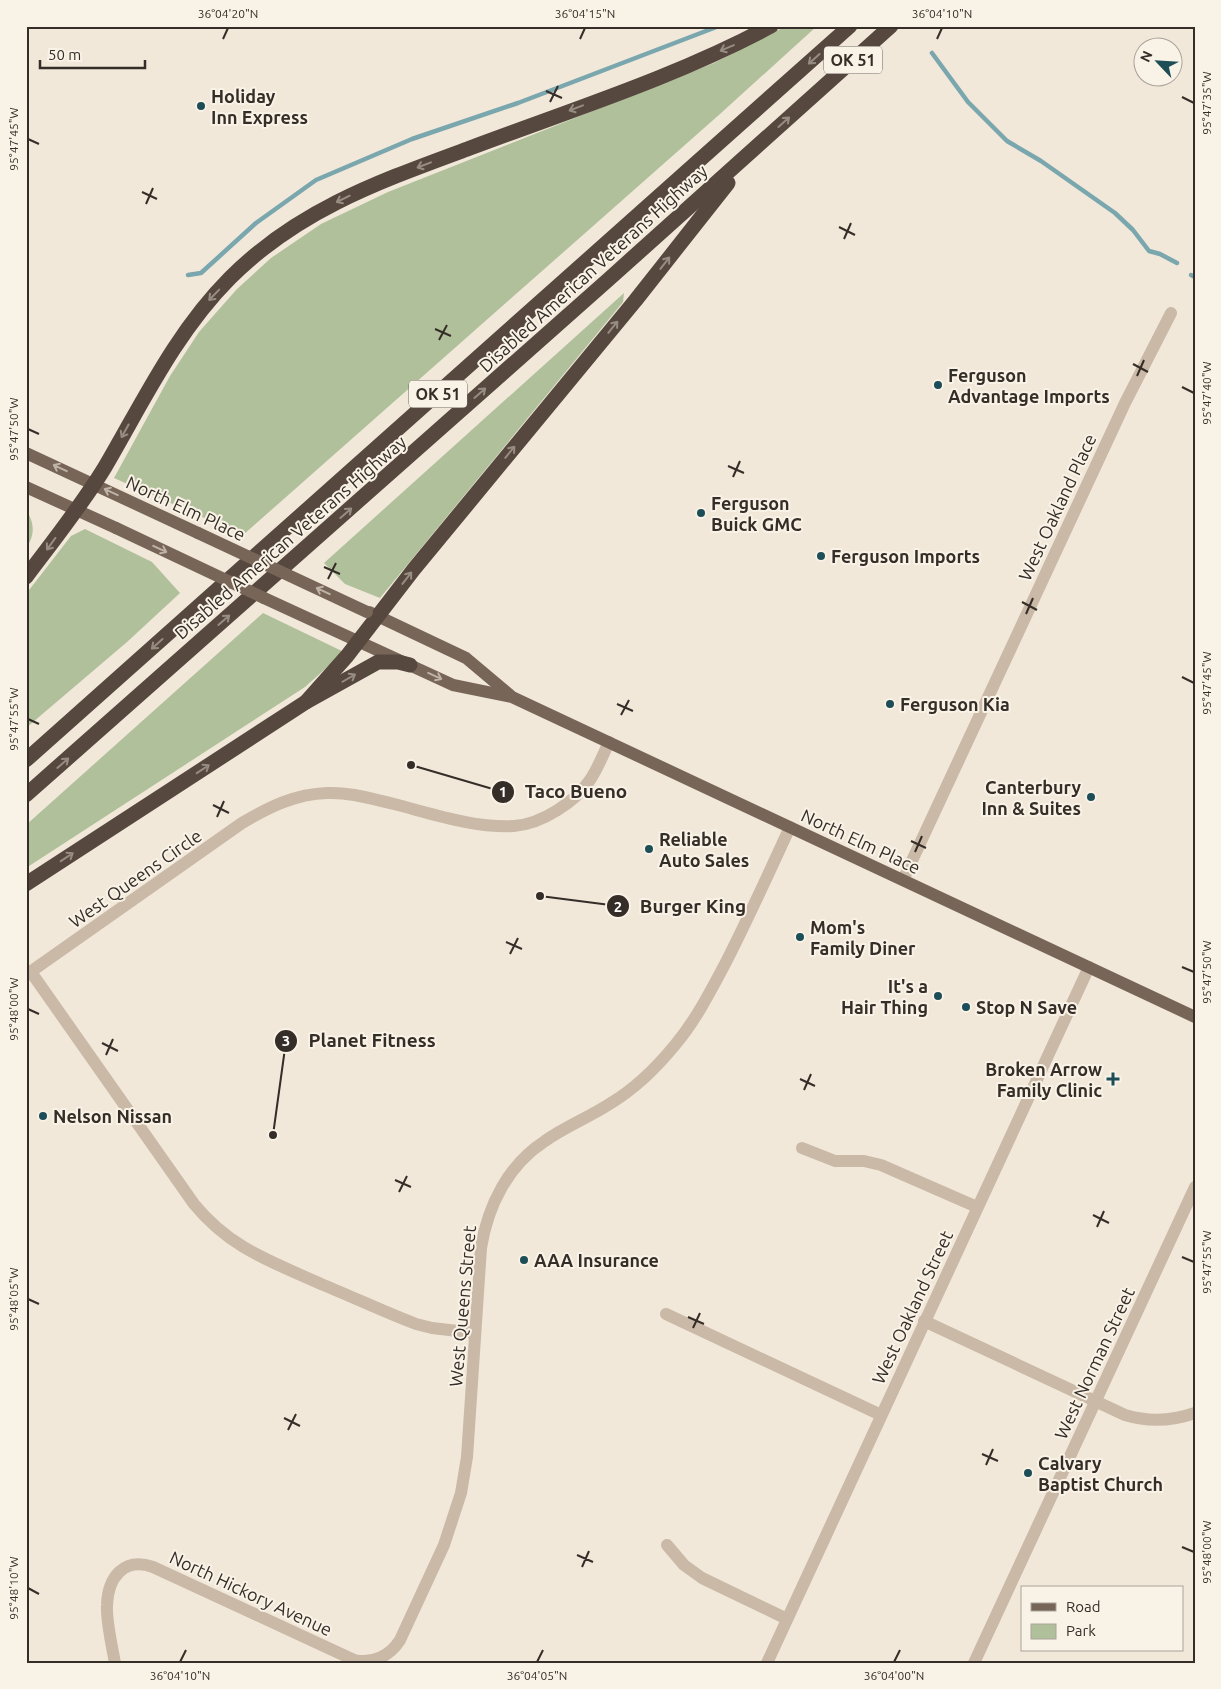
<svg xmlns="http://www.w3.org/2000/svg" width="1221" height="1689" font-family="Ubuntu,sans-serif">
<rect width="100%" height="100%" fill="#f1e8da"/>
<g fill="#b0c09a">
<path d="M 786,26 L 817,26 L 720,114 L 243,535 L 114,478 L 170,376 L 199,332 L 237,289 L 271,258 L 321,224 L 388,192 L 714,63 Z"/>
<path d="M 624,293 L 623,302 L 380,598 L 345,584 L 324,563 Z"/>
<path d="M 26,510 C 35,523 35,536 26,548 Z"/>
<path d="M 85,529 L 152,562 L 180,593 L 127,642 L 26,728 L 26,594 L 71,536 Z"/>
<path d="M 263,613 L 344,652 L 305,687 L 26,868 L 26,825 Z"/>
</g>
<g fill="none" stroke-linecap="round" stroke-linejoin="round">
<g stroke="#7aa6ad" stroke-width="4.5">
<path d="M 932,53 L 968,102 L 1007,141 L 1041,161 L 1115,213 L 1133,230 L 1149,251 L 1160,254 L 1177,263"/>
<path d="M 188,275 L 201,273 L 256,223 L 316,180 L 412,139 L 518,103 L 719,26"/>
<path d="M 1191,275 L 1195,277"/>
</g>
<g stroke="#c9b9a6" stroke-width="12">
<path d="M 903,880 L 1125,403 L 1171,313"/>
<path d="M 31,972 L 194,1204 C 230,1248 270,1261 321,1284 C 353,1297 384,1312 416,1324 L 432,1328 L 475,1333"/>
<path d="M 26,975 L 242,823 C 269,807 295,794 327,793 C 350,792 372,799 394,804 C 433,814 474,828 514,826 C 542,824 575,802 590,780 C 598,768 603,755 609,742"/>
<path d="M 802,1148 L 835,1161 L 864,1161 L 881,1165 L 977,1207"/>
<path d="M 666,1314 L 881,1415"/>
<path d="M 924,1321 L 1125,1415 C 1148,1422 1172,1421 1195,1413"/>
<path d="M 667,1545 L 684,1565 L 702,1578 L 787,1619"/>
<path d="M 115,1663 C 112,1646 106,1621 107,1605 C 108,1577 124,1557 153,1567 L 354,1660 C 373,1664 390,1656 400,1640 L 444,1545 L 461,1493 L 467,1457 L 481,1248 C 488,1205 508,1165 545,1141 C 566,1126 590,1117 611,1103 C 636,1088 657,1067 675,1045 C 696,1020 710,992 725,964 C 748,919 769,873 790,827"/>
<path d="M 767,1663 L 1089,967"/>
<path d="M 974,1663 L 1195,1187"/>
</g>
<g stroke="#776558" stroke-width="12">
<path d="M 26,453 L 198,533"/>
<path d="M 26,487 L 116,528"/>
<path d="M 264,598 L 453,685 L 512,697 L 1195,1017"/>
<path d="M 369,612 L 466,658 L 510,695"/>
</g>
<g stroke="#56483e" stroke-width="15">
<path d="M 26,577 C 53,541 82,505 105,467 C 143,402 176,332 230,278 C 299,209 381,181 470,148 C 571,110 676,77 771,26"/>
<path d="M 306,702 L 347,656 L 414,569 L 635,301 L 728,183"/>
<path d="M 26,760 L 850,26"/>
<path d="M 26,795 L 609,279 L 891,26"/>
<path d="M 26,884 L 306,702 L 378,662 L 398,662 L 410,665"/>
</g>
<g stroke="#776558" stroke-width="12">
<path d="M 116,528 L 264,598"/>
<path d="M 198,533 L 367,612"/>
</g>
</g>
<defs><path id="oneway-shaft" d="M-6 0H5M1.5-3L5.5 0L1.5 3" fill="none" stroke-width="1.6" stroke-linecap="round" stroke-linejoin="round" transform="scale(1.25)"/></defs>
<g stroke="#978c81">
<use href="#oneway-shaft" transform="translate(727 48) rotate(157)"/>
<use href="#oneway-shaft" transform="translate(814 59) rotate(138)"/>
<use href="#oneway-shaft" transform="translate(576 108) rotate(159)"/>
<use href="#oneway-shaft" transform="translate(784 122) rotate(-42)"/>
<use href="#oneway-shaft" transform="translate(424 165) rotate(159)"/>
<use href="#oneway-shaft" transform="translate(343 199) rotate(154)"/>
<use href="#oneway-shaft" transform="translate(665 263) rotate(-52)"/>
<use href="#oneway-shaft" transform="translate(214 295) rotate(134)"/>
<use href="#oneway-shaft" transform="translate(613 327) rotate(-51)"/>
<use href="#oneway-shaft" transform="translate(480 393) rotate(-41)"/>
<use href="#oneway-shaft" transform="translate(125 431) rotate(119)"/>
<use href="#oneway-shaft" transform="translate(510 452) rotate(-51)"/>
<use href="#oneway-shaft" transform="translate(346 513) rotate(-41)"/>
<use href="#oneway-shaft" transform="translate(51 544) rotate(126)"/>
<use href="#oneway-shaft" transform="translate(407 578) rotate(-52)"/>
<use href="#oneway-shaft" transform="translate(224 620) rotate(-41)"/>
<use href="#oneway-shaft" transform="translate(157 644) rotate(138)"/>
<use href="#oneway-shaft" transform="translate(349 678) rotate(-30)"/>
<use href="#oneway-shaft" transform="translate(63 763) rotate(-41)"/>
<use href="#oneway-shaft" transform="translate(203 769) rotate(-33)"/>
<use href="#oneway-shaft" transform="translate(67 857) rotate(-33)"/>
</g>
<g stroke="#beb3a6">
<use href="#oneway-shaft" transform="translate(60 468) rotate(-155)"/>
<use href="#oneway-shaft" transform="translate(111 492) rotate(-155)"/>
<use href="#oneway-shaft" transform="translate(160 549) rotate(25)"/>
<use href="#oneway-shaft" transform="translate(323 591) rotate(-155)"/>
<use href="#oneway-shaft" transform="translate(435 676) rotate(25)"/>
</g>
<path fill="none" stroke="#352d27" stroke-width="2" d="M 223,39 L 228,28M 580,39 L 585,28M 937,39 L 942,28M 546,91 L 562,98M 1182,97 L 1194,103M 550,102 L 558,86M 28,139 L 39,144M 142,192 L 157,199M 146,204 L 153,188M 839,227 L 855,235M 844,239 L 851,223M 435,329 L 451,336M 439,340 L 447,325M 1133,364 L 1148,372M 1137,376 L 1144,360M 1182,387 L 1194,393M 28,429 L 39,434M 728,466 L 744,473M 733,477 L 740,461M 324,567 L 340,574M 328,579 L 336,563M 1022,602 L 1037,610M 1026,614 L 1033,598M 1182,677 L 1194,683M 617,704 L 633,711M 621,715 L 629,700M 28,719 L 39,724M 213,805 L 229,813M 217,817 L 224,801M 911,841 L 926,848M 915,852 L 922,836M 506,942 L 522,949M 510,954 L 518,938M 1182,967 L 1194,972M 28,1009 L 39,1014M 102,1043 L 118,1051M 106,1055 L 113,1039M 800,1079 L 815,1086M 804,1090 L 811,1074M 395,1180 L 411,1187M 399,1192 L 407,1176M 1093,1215 L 1109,1223M 1097,1227 L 1104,1211M 1182,1257 L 1194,1262M 28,1299 L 39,1304M 688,1317 L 704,1324M 693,1328 L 700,1313M 284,1418 L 300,1426M 288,1430 L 296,1414M 982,1454 L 998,1461M 986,1465 L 993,1449M 1182,1547 L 1194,1552M 577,1555 L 593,1562M 582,1567 L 589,1551M 28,1588 L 39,1594M 180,1662 L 186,1650M 537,1662 L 543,1650M 894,1662 L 900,1650"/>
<g fill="#1d4d56" stroke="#f9f2e6" stroke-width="2">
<circle cx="201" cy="106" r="5"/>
<circle cx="938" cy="385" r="5"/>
<circle cx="701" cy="513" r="5"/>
<circle cx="821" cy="556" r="5"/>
<circle cx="890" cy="704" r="5"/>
<circle cx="1091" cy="797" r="5"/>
<circle cx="649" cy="849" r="5"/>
<circle cx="800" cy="937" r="5"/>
<circle cx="938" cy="996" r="5"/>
<circle cx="966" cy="1007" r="5"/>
<path d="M1110.5 1071.5h5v5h5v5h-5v5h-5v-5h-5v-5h5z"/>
<circle cx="43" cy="1116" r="5"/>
<circle cx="524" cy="1260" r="5"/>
<circle cx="1028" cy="1473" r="5"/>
</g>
<g text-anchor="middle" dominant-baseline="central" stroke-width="4" stroke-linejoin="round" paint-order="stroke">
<g fill="#f9f2e6" stroke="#706860" stroke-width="1">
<rect x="824" y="46.5" width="58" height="27" rx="4"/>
<rect x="409" y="380.5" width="58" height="27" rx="4"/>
</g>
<g font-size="16" font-weight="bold" fill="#352d27">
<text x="853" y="60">OK 51</text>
<text x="438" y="394">OK 51</text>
</g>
<g font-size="18" font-weight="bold" fill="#352d27" stroke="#f9f2e6" text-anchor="start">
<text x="211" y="96">Holiday<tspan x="211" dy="21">Inn Express</tspan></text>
<text x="948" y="375">Ferguson<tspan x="948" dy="21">Advantage Imports</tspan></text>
<text x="711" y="503">Ferguson<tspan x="711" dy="21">Buick GMC</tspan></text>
<text x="831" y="556">Ferguson Imports</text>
<text x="900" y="704">Ferguson Kia</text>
<text x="1081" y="787" text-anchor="end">Canterbury<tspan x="1081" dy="21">Inn &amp; Suites</tspan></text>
<text x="659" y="839">Reliable<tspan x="659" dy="21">Auto Sales</tspan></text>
<text x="810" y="927">Mom's<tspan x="810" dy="21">Family Diner</tspan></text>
<text x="928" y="986" text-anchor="end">It's a<tspan x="928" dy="21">Hair Thing</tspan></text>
<text x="976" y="1007">Stop N Save</text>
<text x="1102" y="1069" text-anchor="end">Broken Arrow<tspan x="1102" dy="21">Family Clinic</tspan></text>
<text x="53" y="1116">Nelson Nissan</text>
<text x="534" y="1260">AAA Insurance</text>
<text x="1038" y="1463">Calvary<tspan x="1038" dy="21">Baptist Church</tspan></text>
</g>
<g font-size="18" fill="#352d27" stroke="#f9f2e6">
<text transform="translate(593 268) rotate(-42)">Disabled American Veterans Highway</text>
<text transform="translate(1057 507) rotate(-65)">West Oakland Place</text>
<text transform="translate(186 508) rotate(25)">North Elm Place</text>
<text transform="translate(290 537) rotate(-41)">Disabled American Veterans Highway</text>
<text transform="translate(861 841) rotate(25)">North Elm Place</text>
<text transform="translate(135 878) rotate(-35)">West Queens Circle</text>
<text transform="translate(462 1306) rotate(-85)">West Queens Street</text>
<text transform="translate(912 1307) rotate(-65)">West Oakland Street</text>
<text transform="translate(1094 1363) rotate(-65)">West Norman Street</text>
<text transform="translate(251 1593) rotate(25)">North Hickory Avenue</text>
</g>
</g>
<path fill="none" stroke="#352d27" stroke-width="2" d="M411 765L503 792M540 896L618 906M273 1135L286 1041"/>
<g fill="#352d27" stroke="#f9f2e6" stroke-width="2">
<circle cx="411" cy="765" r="5"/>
<circle cx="540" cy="896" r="5"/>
<circle cx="273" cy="1135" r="5"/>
<circle cx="503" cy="792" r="12"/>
<circle cx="618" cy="906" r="12"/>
<circle cx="286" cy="1041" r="12"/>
</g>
<g font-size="15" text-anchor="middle" font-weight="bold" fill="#fff">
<text x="503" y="797">1</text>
<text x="618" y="912">2</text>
<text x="286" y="1046">3</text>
</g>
<g font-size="19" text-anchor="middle" font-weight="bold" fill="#352d27" stroke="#f9f2e6" stroke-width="4" stroke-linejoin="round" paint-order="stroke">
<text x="576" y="798">Taco Bueno</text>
<text x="693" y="913">Burger King</text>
<text x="372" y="1047">Planet Fitness</text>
</g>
<rect width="1221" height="1689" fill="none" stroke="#f9f2e6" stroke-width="55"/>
<rect x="1021" y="1586" width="162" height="65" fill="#f9f2e6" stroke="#aba39a"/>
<rect x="1031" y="1603" width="25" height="8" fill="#776558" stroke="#aba39a"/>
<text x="1066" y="1612" font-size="15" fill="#352d27">Road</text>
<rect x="1031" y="1624" width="25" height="15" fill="#b0c09a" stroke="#aba39a"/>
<text x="1066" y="1636" font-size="15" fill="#352d27">Park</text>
<g transform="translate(1158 62) rotate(295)"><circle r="24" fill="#f9f2e6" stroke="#aba39a"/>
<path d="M0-4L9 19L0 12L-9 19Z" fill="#1d4d56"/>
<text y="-8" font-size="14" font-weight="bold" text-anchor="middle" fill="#352d27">N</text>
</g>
<path d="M40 60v8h105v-8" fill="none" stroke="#352d27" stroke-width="2.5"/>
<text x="48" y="60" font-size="15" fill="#352d27" stroke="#f9f2e6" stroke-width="4" paint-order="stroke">50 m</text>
<rect x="28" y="28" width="1166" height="1634" fill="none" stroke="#352d27" stroke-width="2"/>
<g font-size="12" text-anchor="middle" fill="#352d27">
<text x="228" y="18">36°04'20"N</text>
<text x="585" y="18">36°04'15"N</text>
<text x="942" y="18">36°04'10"N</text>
<text transform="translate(1207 103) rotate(-90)" y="4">95°47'35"W</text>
<text transform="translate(14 139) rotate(-90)" y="4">95°47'45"W</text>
<text transform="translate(1207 393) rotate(-90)" y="4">95°47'40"W</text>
<text transform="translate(14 429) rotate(-90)" y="4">95°47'50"W</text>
<text transform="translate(1207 683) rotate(-90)" y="4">95°47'45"W</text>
<text transform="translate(14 719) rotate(-90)" y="4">95°47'55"W</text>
<text transform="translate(1207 972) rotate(-90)" y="4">95°47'50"W</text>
<text transform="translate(14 1009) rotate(-90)" y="4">95°48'00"W</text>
<text transform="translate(1207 1262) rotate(-90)" y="4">95°47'55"W</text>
<text transform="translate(14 1299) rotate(-90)" y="4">95°48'05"W</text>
<text transform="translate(1207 1552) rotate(-90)" y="4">95°48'00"W</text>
<text transform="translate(14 1588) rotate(-90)" y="4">95°48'10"W</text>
<text x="180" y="1680">36°04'10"N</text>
<text x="537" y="1680">36°04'05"N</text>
<text x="894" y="1680">36°04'00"N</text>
</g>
</svg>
